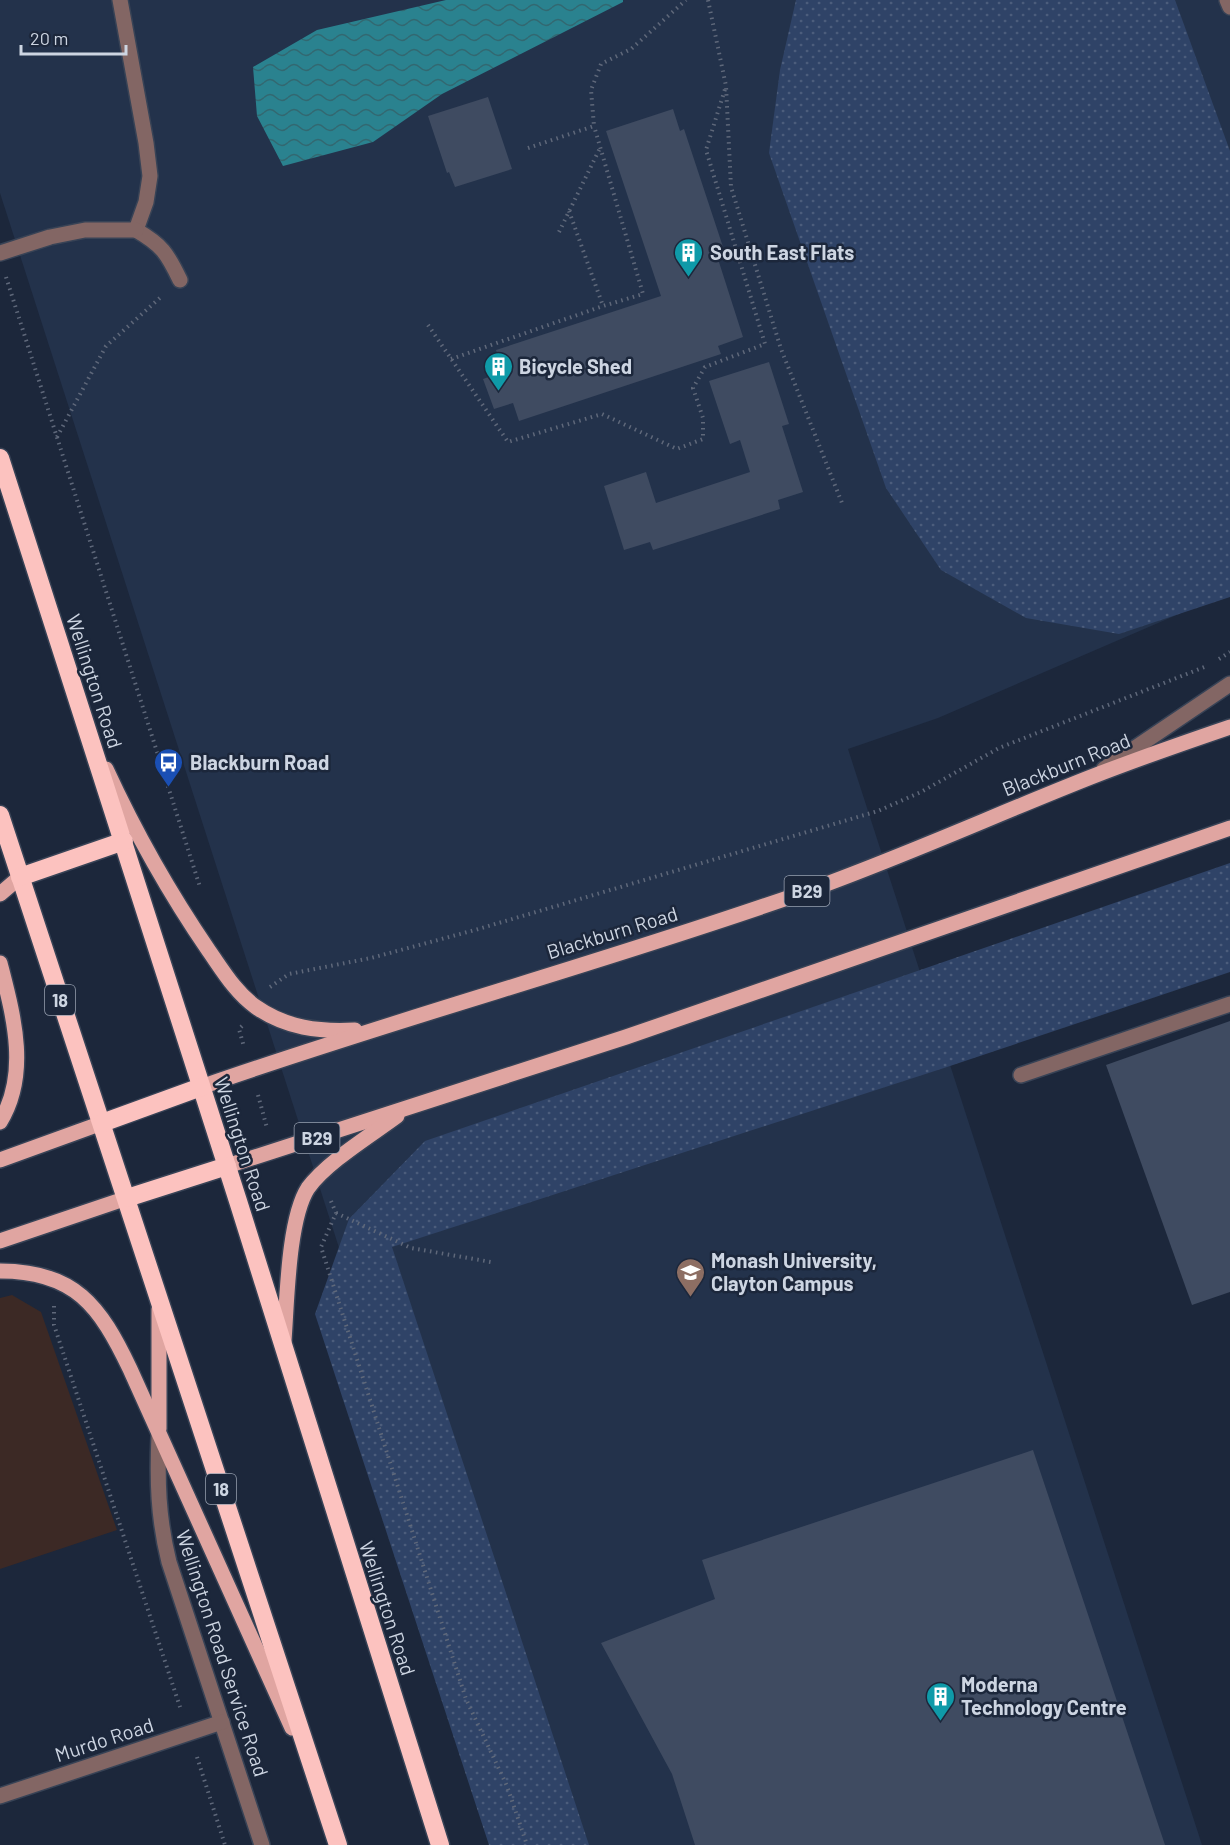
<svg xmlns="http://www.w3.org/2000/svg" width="1230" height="1845" font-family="Barlow,sans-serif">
<defs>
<pattern id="green-dots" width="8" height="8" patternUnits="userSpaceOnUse" patternTransform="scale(1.5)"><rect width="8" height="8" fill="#2f4367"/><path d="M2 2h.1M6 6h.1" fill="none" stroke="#4c5d7c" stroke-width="1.8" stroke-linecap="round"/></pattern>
<pattern id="water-waves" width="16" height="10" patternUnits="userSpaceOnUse" patternTransform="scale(1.5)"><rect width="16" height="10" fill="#2a828f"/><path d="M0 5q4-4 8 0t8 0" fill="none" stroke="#326871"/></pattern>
</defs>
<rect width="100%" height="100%" fill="#1c273b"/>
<path fill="#3c2925" d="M 12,1295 L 41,1312 L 117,1530 L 0,1569 L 0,1298 Z"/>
<path fill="#23324b" d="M 0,0 L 1230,0 L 1230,592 L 938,718 L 848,749 L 1202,1845 L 531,1845 L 0,193 Z"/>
<g fill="url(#green-dots)">
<path d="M 796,0 L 1175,0 L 1230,151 L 1230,597 L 1119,634 L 1026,618 L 941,570 L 886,488 L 769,153 L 780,70 Z"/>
<path d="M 1230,863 L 1230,972 L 944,1068 L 392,1247 L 589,1845 L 489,1845 L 315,1314 L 349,1219 L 425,1141 Z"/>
</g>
<path fill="url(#water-waves)" d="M 446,0 L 623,0 L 623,2 L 442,94 L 373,142 L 283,166 L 257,116 L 253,67 L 317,30 Z"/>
<g fill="#3f4b61">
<path d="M 488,97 L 512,169 L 455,187 L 449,172 L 447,173 L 428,116 Z"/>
<path d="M 673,109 L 680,131 L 684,129 L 726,256 L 718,259 L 743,337 L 718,346 L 721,354 L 519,421 L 513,403 L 494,409 L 483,379 L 503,372 L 496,350 L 661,296 L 606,131 Z"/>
<path d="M 769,362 L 789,424 L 782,426 L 803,492 L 778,500 L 780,509 L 653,550 L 650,542 L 624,550 L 604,486 L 646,472 L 656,503 L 750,472 L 740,440 L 730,444 L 709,381 Z"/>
<path d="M 1230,1021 L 1230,1292 L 1192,1305 L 1106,1065 Z"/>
<path d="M 1033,1450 L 1165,1845 L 695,1845 L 672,1774 L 601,1643 L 715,1599 L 702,1560 Z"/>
</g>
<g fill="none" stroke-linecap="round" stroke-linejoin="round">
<defs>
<g id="minor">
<path d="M 120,0 L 146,143 L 150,176 L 146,202 L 136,230 C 162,245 167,253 180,280"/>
<path d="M 1227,0 L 1230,7"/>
<path d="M 0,253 L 50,237 L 85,230 L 136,230"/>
<path d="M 1104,769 L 1230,684"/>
<path d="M 1021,1075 L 1230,1004"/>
<path d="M 159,1435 C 157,1480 158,1518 169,1562 L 262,1845"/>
<path d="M 0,1796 L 222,1722"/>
</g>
<g id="major">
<path d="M 106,769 C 135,832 170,894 209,951 C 223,971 236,993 256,1007 C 286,1028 319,1032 355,1030"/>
<path d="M 0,894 L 20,877"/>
<path d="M 0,963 C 13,1014 30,1073 0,1122"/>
<path d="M 201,1087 C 398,1018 599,964 796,895 C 896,860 992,816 1091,777 C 1137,759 1183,743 1230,727"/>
<path d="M 0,1160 L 102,1123"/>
<path d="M 227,1166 L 626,1037 L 1230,828"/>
<path d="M 0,1241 L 127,1198"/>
<path d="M 0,1271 C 75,1271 100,1306 130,1369 L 292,1728"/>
<path d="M 284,1341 C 287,1302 288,1219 308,1188 C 327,1162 370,1136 397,1116"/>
<path d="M 159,1429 L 159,1309"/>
</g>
<g id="highway">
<path d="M 0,458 L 238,1201 L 440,1845"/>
<path d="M 0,815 L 338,1845"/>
<path d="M 20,877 L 124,841"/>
<path d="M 102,1123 L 201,1087"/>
<path d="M 127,1198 L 227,1166"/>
</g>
</defs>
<use href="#minor" stroke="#384356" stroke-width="18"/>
<use href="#major" stroke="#384356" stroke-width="18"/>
<use href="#highway" stroke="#384356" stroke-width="21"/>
<g stroke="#5f687a" stroke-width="4" stroke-dasharray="1.5 4.5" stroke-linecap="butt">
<path d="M 708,0 L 726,86 L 731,187 L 781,349 L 842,503"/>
<path d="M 528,148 L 594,126 L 591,90 L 601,64 L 631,49 L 686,0"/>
<path d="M 569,211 L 603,306"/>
<path d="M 559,232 L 600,148"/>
<path d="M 6,277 L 200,887"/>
<path d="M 428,325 L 508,442 L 602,414 L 677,449 L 703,439 L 703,418 L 693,388 L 705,367 L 765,344 L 706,150 L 726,86"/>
<path d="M 451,359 L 603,306 L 643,294 L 594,126"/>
<path d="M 57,437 L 106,346 L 162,296"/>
<path d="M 1219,659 L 1230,652"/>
<path d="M 270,987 L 289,974 L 371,958 L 475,930 L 878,811 L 921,792 L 999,748 L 1207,666"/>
<path d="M 242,1026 L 239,1029 L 244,1047"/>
<path d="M 258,1095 L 267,1128"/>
<path d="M 331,1201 L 336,1213 L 321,1247 L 466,1699 L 507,1786 L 527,1845"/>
<path d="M 336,1213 L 411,1248 L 491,1262"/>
<path d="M 54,1306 L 54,1325 L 181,1710"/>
<path d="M 197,1757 L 225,1845"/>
</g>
<use href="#minor" stroke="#836664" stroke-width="15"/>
<use href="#major" stroke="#e0a5a1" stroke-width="15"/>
<use href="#highway" stroke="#fcc2bf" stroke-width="18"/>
</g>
<defs>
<symbol id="building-pin" viewBox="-11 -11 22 30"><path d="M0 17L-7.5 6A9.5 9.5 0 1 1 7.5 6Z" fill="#0f9aa8" stroke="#1c273b"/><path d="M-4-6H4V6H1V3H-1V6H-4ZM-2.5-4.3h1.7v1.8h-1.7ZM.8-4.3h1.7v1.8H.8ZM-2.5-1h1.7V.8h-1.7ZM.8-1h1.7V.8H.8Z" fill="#fff"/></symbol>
<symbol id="bus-pin" viewBox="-11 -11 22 30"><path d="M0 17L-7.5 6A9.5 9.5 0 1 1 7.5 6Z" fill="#1a4fb4" stroke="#1c273b"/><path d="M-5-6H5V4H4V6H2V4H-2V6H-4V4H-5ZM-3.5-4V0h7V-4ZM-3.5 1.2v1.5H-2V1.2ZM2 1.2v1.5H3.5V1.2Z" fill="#fff"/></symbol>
<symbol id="university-pin" viewBox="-11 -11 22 30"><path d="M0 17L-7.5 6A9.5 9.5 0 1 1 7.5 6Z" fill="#8d6e63" stroke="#1c273b"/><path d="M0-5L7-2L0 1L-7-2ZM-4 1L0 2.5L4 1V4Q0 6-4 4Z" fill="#fff"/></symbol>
</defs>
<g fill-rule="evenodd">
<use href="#building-pin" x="672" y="236" width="33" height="45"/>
<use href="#building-pin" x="482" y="350" width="33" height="45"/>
<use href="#bus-pin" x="152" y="746" width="33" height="45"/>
<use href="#university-pin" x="674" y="1256" width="33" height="45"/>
<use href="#building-pin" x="924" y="1680" width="33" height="45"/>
</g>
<g text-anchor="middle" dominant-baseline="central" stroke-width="5" stroke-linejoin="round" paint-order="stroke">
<g fill="#1c273b" stroke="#98a1b0" stroke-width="1.5">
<rect x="784.5" y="876" width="45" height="30" rx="4.5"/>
<rect x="45" y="985" width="30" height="30" rx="4.5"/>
<rect x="294.5" y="1123" width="45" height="30" rx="4.5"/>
<rect x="206" y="1474" width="30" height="30" rx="4.5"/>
</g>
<g font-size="18" font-weight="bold" fill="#cdd5e2">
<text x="807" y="891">B29</text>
<text x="60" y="1000">18</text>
<text x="317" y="1138">B29</text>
<text x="221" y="1489">18</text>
</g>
<g font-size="20" font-weight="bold" fill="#cdd5e2" stroke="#1c273b" text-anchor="start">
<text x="710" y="252">South East Flats</text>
<text x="519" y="366">Bicycle Shed</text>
<text x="190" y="762">Blackburn Road</text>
<text x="711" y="1260">Monash University,<tspan x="711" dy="23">Clayton Campus</tspan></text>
<text x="961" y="1684">Moderna<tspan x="961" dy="23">Technology Centre</tspan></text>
</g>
<g font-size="20" fill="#cdd5e2" stroke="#1c273b">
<text transform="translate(95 681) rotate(72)">Wellington Road</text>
<text transform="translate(1066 764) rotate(-22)">Blackburn Road</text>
<text transform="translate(612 932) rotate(-17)">Blackburn Road</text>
<text transform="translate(243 1144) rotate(72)">Wellington Road</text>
<text transform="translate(388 1608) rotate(72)">Wellington Road</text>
<text transform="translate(223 1653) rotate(72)">Wellington Road Service Road</text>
<text transform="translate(104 1739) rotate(-18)">Murdo Road</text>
</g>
</g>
<path d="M21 45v9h105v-9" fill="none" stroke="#cdd5e2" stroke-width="3"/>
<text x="30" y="45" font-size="18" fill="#cdd5e2" stroke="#1c273b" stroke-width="4.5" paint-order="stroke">20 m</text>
</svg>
